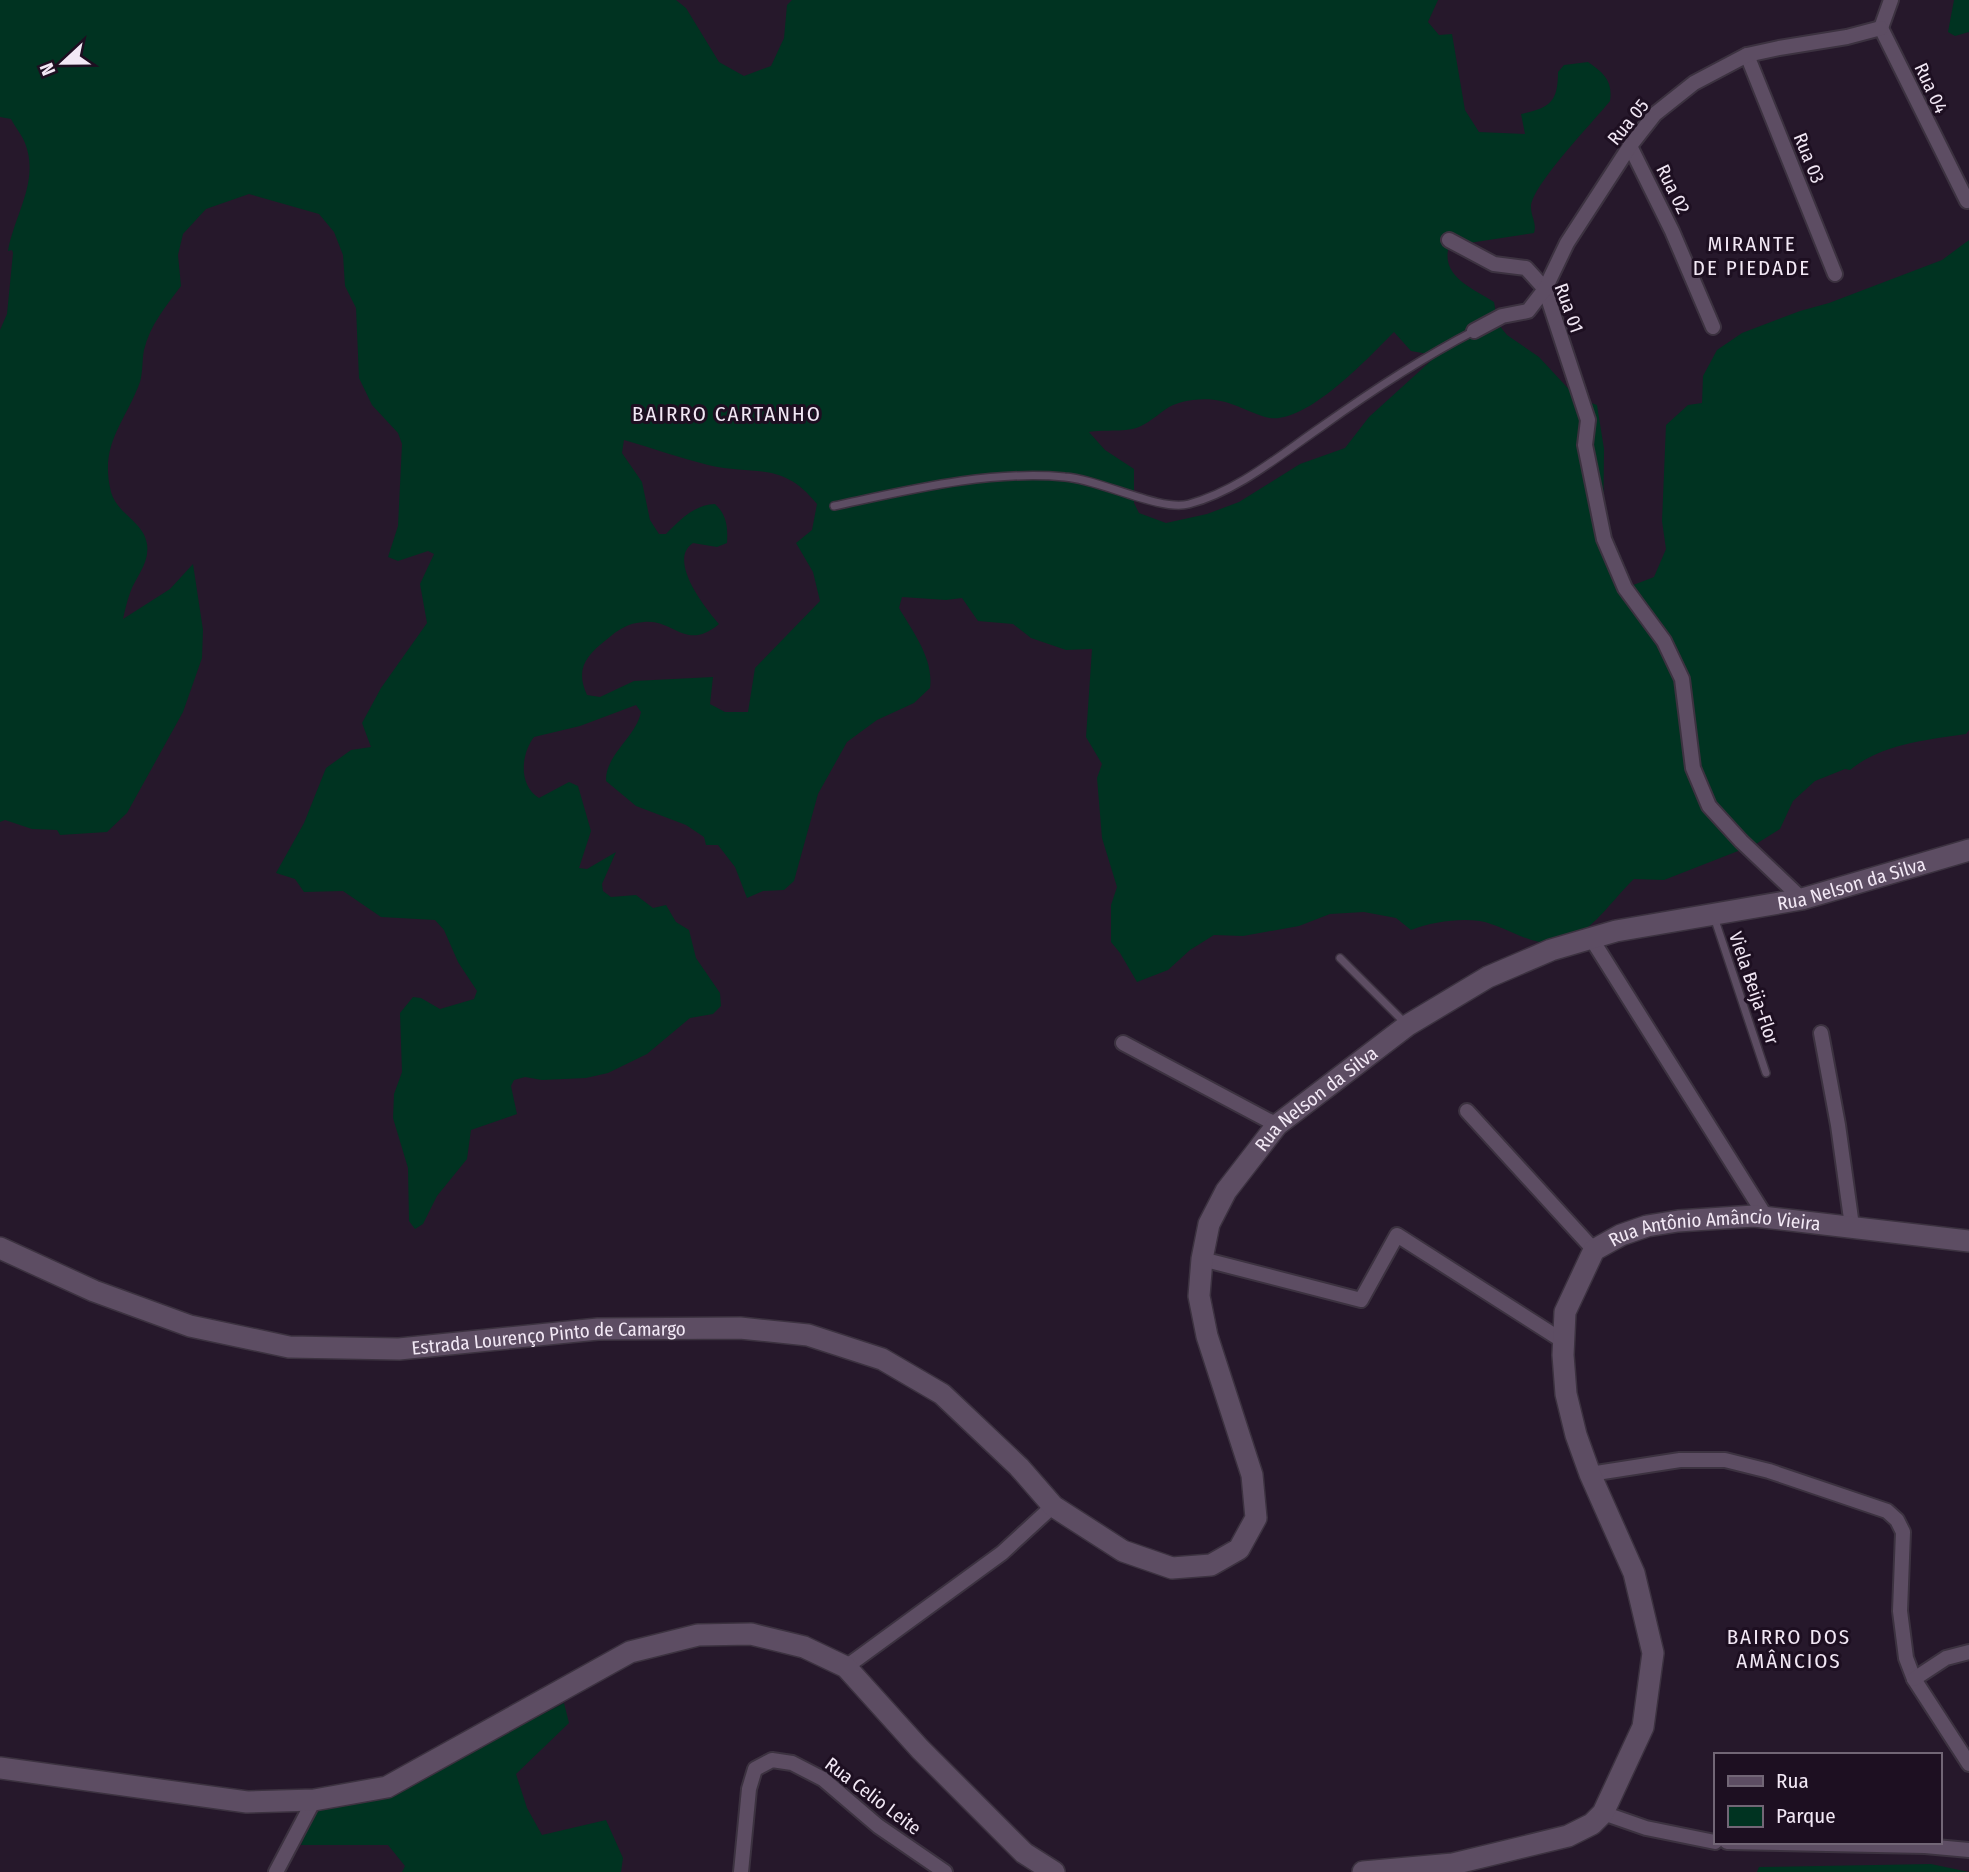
<svg xmlns="http://www.w3.org/2000/svg" width="1969" height="1872" font-family="'Fira Sans Condensed',sans-serif">
<rect width="100%" height="100%" fill="#26182b"/>
<g fill="#003321" fill-rule="evenodd">
<path d="M 0,0 L 676,0 L 686,8 L 719,62 L 744,76 L 771,66 L 784,38 L 787,5 L 792,0 L 1438,0 L 1428,22 L 1439,35 L 1452,34 L 1465,110 L 1479,132 L 1525,134 L 1521,114 C 1550,108 1558,102 1558,72 L 1564,65 L 1588,62 C 1604,73 1613,81 1610,101 C 1595,120 1531,186 1531,207 C 1531,217 1537,223 1534,233 L 1456,245 L 1448,250 C 1443,278 1474,289 1494,302 L 1498,324 L 1507,335 L 1539,357 L 1577,398 L 1597,405 L 1604,449 L 1603,538 L 1623,589 L 1654,577 L 1666,549 L 1662,521 L 1666,425 L 1688,405 L 1702,403 L 1703,376 L 1717,350 L 1742,333 L 1800,311 L 1829,303 L 1942,260 L 1969,240 L 1969,730 L 1966,734 C 1926,740 1882,744 1850,770 L 1845,769 L 1815,781 L 1793,801 L 1780,829 L 1756,844 L 1664,880 L 1634,879 C 1613,899 1597,925 1572,938 C 1541,955 1511,927 1480,921 C 1458,918 1432,922 1411,930 L 1396,918 L 1364,912 L 1330,914 L 1299,926 L 1243,936 L 1214,935 L 1190,950 L 1168,970 L 1137,982 L 1120,953 L 1111,942 L 1111,905 L 1117,887 L 1102,838 L 1097,778 L 1102,764 L 1086,737 L 1092,649 L 1066,650 L 1031,638 L 1013,624 L 978,621 L 962,598 L 946,600 L 902,597 L 899,608 C 913,632 934,659 930,688 L 914,703 L 877,720 L 847,742 L 818,794 L 794,881 L 784,890 L 763,891 L 747,898 L 735,867 L 718,845 L 706,845 L 704,837 L 686,825 L 636,806 L 606,781 C 605,755 636,737 641,712 L 636,705 L 580,726 L 534,737 C 521,754 518,785 539,798 L 569,782 L 578,786 L 591,831 L 579,868 L 587,869 L 616,852 L 602,884 L 603,891 L 611,897 L 636,895 L 653,908 L 666,905 L 676,922 L 689,930 L 696,958 L 720,993 L 721,1006 L 713,1014 L 690,1018 L 647,1054 L 608,1073 L 586,1078 L 542,1080 L 525,1077 L 514,1080 L 511,1086 L 517,1114 L 471,1130 L 467,1159 L 437,1196 L 423,1224 L 415,1229 L 409,1221 L 408,1168 L 393,1118 L 394,1094 L 402,1072 L 400,1013 L 413,997 L 421,998 L 440,1009 L 474,999 L 477,991 L 458,962 L 444,930 L 435,920 L 381,917 L 343,891 L 304,892 L 295,879 L 276,873 L 304,823 L 326,768 L 351,750 L 371,747 L 362,723 L 381,688 L 427,623 L 420,584 L 434,554 L 428,551 L 398,561 L 388,557 L 398,526 L 402,444 L 398,433 L 372,405 L 359,378 L 356,308 L 345,286 L 343,255 L 334,232 L 319,214 L 249,194 L 206,209 L 183,234 L 178,255 L 181,286 C 166,306 150,325 144,350 C 142,360 143,372 140,382 C 125,423 99,444 111,492 C 117,514 144,522 147,544 C 150,563 136,576 130,593 C 127,601 125,610 123,619 L 170,589 L 193,564 L 203,630 L 202,658 L 183,712 L 127,813 L 107,832 L 60,835 L 57,830 L 32,829 L 5,820 L 0,822 L 0,330 L 7,314 L 13,253 L 12,250 L 8,251 C 14,215 40,181 25,143 C 22,135 15,127 11,119 L 0,117 ZM 1394,332 L 1411,351 L 1434,355 L 1434,358 L 1369,417 L 1345,448 L 1300,464 L 1239,502 L 1207,514 L 1166,523 L 1139,513 L 1134,503 L 1134,469 L 1105,450 L 1089,432 C 1104,429 1127,433 1141,426 C 1163,415 1163,404 1193,400 C 1224,396 1238,408 1265,417 C 1303,429 1369,357 1394,332 ZM 624,440 C 652,448 680,458 708,465 C 755,476 782,460 817,504 L 812,530 L 796,543 L 813,572 L 820,601 L 755,668 L 748,712 L 725,712 L 710,704 L 713,677 L 634,681 L 600,697 L 587,695 C 575,669 586,656 606,640 C 618,630 627,623 644,622 C 674,619 686,652 719,624 C 705,608 667,560 693,543 L 717,547 L 727,543 C 728,528 727,515 715,504 C 694,505 681,519 666,534 L 659,534 L 650,520 L 642,482 L 622,453 Z"/>
<path d="M 1954,0 L 1969,0 L 1969,32 L 1955,36 L 1948,32 Z"/>
<path d="M 564,1703 L 569,1723 L 516,1774 L 527,1808 L 542,1835 L 606,1820 L 623,1858 L 621,1872 L 402,1872 L 405,1866 L 388,1845 L 301,1845 L 315,1811 L 380,1799 Z"/>
<path d="M 1931,1864 L 1969,1872 L 1757,1872 L 1759,1867 Z"/>
</g>
<g fill="none" stroke-linecap="round" stroke-linejoin="round">
<defs>
<g id="lane">
<path d="M 834,506 C 909,490 988,470 1065,477 C 1099,479 1160,512 1189,504 C 1238,491 1280,455 1321,427 C 1370,392 1420,359 1474,331"/>
<path d="M 1714,917 L 1766,1073"/>
<path d="M 1340,958 L 1405,1023"/>
</g>
<g id="street">
<path d="M 1881,28 L 1967,201"/>
<path d="M 1881,28 L 1891,0"/>
<path d="M 1747,55 L 1835,274"/>
<path d="M 1630,146 L 1672,231 L 1713,327"/>
<path d="M 1449,240 L 1494,264 L 1526,268 L 1545,289 L 1588,420 L 1585,445 L 1604,539 L 1625,588 L 1664,641 L 1682,679 L 1693,768 L 1709,806 L 1741,841 L 1802,899"/>
<path d="M 1474,331 L 1502,316 L 1528,311 L 1545,289 L 1567,243 L 1630,146 L 1655,114 L 1694,83 L 1747,55 L 1779,48 L 1847,37 L 1881,28"/>
<path d="M 1591,938 L 1766,1217"/>
<path d="M 1821,1033 L 1838,1125 L 1852,1226"/>
<path d="M 1123,1043 L 1277,1125"/>
<path d="M 1467,1111 L 1594,1250"/>
<path d="M 1202,1259 L 1361,1300 L 1397,1235 L 1563,1341"/>
<path d="M 1590,1474 L 1680,1460 L 1725,1460 L 1769,1471 L 1887,1511 L 1897,1520 L 1903,1532 L 1900,1611 L 1906,1658 L 1914,1679 L 1969,1764"/>
<path d="M 846,1667 L 1002,1553 L 1053,1506"/>
<path d="M 1914,1679 L 1946,1658 L 1969,1652"/>
<path d="M 1603,1813 L 1646,1828 L 1715,1842"/>
<path d="M 1727,1842 L 1925,1846 L 1969,1850"/>
<path d="M 276,1872 L 314,1800"/>
<path d="M 741,1872 L 749,1789 L 755,1769 L 772,1760 L 792,1763 L 823,1779 L 878,1826 L 945,1872"/>
</g>
<g id="secondary">
<path id="s1" d="M 0,1248 L 94,1291 L 190,1326 L 289,1347 L 399,1349 L 598,1329 L 740,1328 L 808,1335 L 882,1359 L 942,1394 L 1019,1467 L 1053,1506 L 1123,1551 L 1172,1568 L 1211,1565 L 1239,1549 L 1256,1518 L 1252,1475 L 1207,1336 L 1199,1296 L 1202,1259 L 1209,1224 L 1226,1191 L 1277,1125 L 1408,1025 L 1488,977 L 1551,950 L 1616,931 L 1802,899 L 1969,850"/>
<path d="M 0,1768 L 247,1802 L 314,1800 L 387,1787 L 630,1652 L 698,1635 L 751,1634 L 804,1647 L 846,1667 L 920,1749 L 1024,1853 L 1054,1872"/>
<path id="s2" d="M 1363,1872 L 1453,1864 L 1568,1836 L 1592,1824 L 1603,1813 L 1643,1727 L 1653,1653 L 1634,1573 L 1590,1474 L 1576,1435 L 1566,1394 L 1563,1355 L 1565,1312 L 1594,1250 L 1621,1235 L 1647,1226 L 1678,1221 L 1754,1216 L 1969,1241"/>
</g>
</defs>
<use href="#lane" stroke="#3c3240" stroke-width="10"/>
<use href="#street" stroke="#3c3240" stroke-width="18"/>
<use href="#secondary" stroke="#3c3240" stroke-width="24"/>
<use href="#lane" stroke="#5d4d63" stroke-width="7"/>
<use href="#street" stroke="#5d4d63" stroke-width="14"/>
<use href="#secondary" stroke="#5d4d63" stroke-width="21"/>
</g>
<g text-anchor="middle" dominant-baseline="central" stroke-width="6" stroke-linejoin="round" paint-order="stroke">
<g font-size="19" fill="#f2e8f5" stroke="#1d0f21">
<text transform="translate(1931 88) rotate(65)">Rua 04</text>
<text transform="translate(1628 122) rotate(-51)">Rua 05</text>
<text transform="translate(1809 158) rotate(68)">Rua 03</text>
<text transform="translate(1673 189) rotate(64)">Rua 02</text>
<text transform="translate(1569 308) rotate(70)">Rua 01</text>
<text stroke="none"><textPath href="#s1" startOffset="2432">Rua Nelson da Silva</textPath></text>
<text transform="translate(1754 988) rotate(71)">Viela Beija-Flor</text>
<text stroke="none"><textPath href="#s1" startOffset="1844">Rua Nelson da Silva</textPath></text>
<text stroke="none"><textPath href="#s2" startOffset="971">Rua Antônio Amâncio Vieira</textPath></text>
<text stroke="none"><textPath href="#s1" startOffset="567">Estrada Lourenço Pinto de Camargo</textPath></text>
<text transform="translate(873 1796) rotate(37)">Rua Celio Leite</text>
</g>
<g font-size="21" letter-spacing="2" fill="#f2e8f5" stroke="#1d0f21">
<text x="1752" y="244">MIRANTE<tspan x="1752" dy="24">DE PIEDADE</tspan></text>
<text x="727" y="414">BAIRRO CARTANHO</text>
<text x="1789" y="1637">BAIRRO DOS<tspan x="1789" dy="24">AMÂNCIOS</tspan></text>
</g>
</g>
<rect x="1714" y="1753" width="228" height="91" fill="#1d0f21" stroke="#726676" stroke-width="2"/>
<rect x="1728" y="1776" width="35" height="10" fill="#5d4d63" stroke="#726676" stroke-width="2"/>
<text x="1776" y="1788" font-size="21" fill="#f2e8f5">Rua</text>
<rect x="1728" y="1806" width="35" height="21" fill="#003321" stroke="#726676" stroke-width="2"/>
<text x="1776" y="1823" font-size="21" fill="#f2e8f5">Parque</text>
<g transform="translate(63 63) rotate(248)" stroke="#1d0f21" stroke-width="5" paint-order="stroke">
<path d="M0-5L12 26L0 18L-12 26Z" fill="#f2e8f5"/>
<text y="-10" font-size="19" font-weight="bold" text-anchor="middle" fill="#f2e8f5">N</text>
</g>
</svg>
